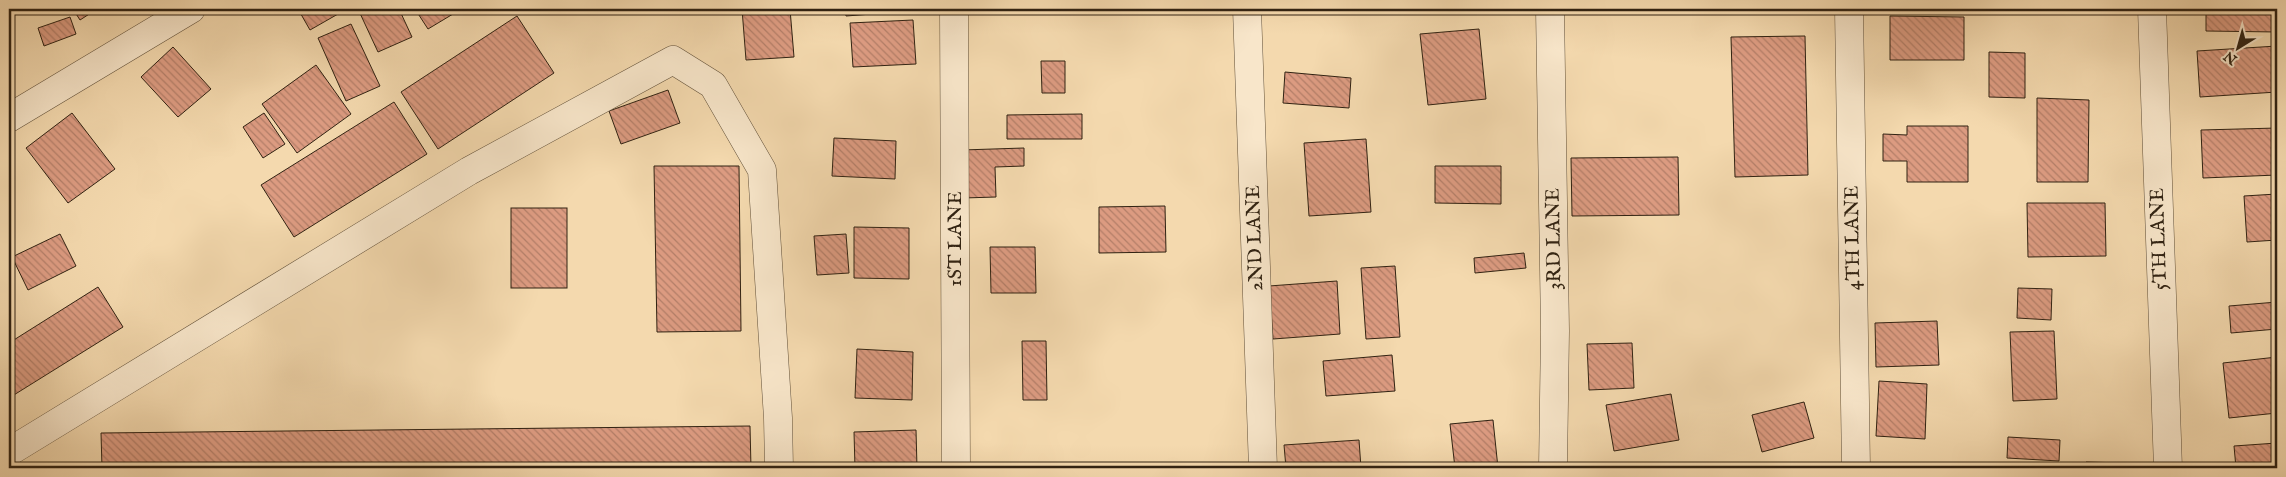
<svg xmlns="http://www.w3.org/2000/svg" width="2286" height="477" font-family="'IM FELL English',serif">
<defs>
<pattern id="building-back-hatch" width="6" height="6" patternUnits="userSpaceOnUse" patternTransform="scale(1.25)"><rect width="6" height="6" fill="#dc9b81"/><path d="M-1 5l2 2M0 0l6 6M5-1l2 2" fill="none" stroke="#b37e68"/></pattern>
</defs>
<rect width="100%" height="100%" fill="#f4d9ae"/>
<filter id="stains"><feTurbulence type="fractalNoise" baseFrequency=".004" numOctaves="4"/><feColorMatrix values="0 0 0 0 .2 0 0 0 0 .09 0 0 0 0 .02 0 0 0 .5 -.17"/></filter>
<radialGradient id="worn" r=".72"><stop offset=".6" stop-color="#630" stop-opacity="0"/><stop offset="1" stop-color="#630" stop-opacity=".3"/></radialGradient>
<g fill="url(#building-back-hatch)" stroke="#302212">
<path d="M 73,9 L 97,9 L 80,20 Z"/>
<path d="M 298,9 L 344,9 L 345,10 L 310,30 Z"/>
<path d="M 358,9 L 399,9 L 412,37 L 378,52 Z"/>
<path d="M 415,9 L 449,9 L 453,14 L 428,29 Z"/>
<path d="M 742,9 L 790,9 L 794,57 L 746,60 Z"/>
<path d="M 845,9 L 885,9 L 885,13 L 846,16 Z"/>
<path d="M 1690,9 L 1751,9 L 1751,11 Z"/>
<path d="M 2206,9 L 2277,9 L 2277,32 L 2206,31 Z"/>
<path d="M 517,16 L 554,73 L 438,149 L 401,92 Z"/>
<path d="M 1890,16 L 1964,17 L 1964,60 L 1890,60 Z"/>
<path d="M 70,17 L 76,34 L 44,46 L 38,28 Z"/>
<path d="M 913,20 L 916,64 L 853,67 L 850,23 Z"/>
<path d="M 351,24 L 380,86 L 346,101 L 318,38 Z"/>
<path d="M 1479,29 L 1486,99 L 1428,105 L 1420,34 Z"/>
<path d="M 1805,36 L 1808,175 L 1735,177 L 1731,37 Z"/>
<path d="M 2277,46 L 2277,92 L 2200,97 L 2197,51 Z"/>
<path d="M 173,47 L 211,89 L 178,117 L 141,77 Z"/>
<path d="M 1989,52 L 2025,53 L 2025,98 L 1989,97 Z"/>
<path d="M 1041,61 L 1065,61 L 1065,93 L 1042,93 Z"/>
<path d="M 316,65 L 351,114 L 297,153 L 262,104 Z"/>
<path d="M 1285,72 L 1351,78 L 1349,108 L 1283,103 Z"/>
<path d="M 668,90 L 680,123 L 621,144 L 609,111 Z"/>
<path d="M 2037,98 L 2089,100 L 2088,182 L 2037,182 Z"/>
<path d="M 394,102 L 427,154 L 294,237 L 261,185 Z"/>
<path d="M 72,113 L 115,169 L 68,203 L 26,148 Z"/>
<path d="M 264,113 L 285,144 L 263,158 L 243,127 Z"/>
<path d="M 1082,114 L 1082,139 L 1007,139 L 1007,115 Z"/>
<path d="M 1907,126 L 1968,126 L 1968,182 L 1907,182 L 1907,161 L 1883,161 L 1883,134 L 1907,135 Z"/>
<path d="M 2277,128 L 2277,175 L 2203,178 L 2201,130 Z"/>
<path d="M 834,138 L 896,141 L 895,179 L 832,176 Z"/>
<path d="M 1366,139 L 1371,212 L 1309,216 L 1304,143 Z"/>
<path d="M 1024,148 L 1024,166 L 995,167 L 996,197 L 963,198 L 962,150 Z"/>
<path d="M 1678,157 L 1679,215 L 1572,216 L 1571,158 Z"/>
<path d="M 654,166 L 739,166 L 741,331 L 657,332 Z"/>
<path d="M 1435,166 L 1501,166 L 1501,204 L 1435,203 Z"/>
<path d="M 2277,194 L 2277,240 L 2247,242 L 2244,196 Z"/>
<path d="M 2027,203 L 2105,203 L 2106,256 L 2028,257 Z"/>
<path d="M 1165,206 L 1166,252 L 1099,253 L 1099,207 Z"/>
<rect x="511" y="208" width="56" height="80"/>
<path d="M 854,227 L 909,228 L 909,279 L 854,278 Z"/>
<path d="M 60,234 L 76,266 L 28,290 L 12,257 Z"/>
<path d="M 846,234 L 849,273 L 817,275 L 814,236 Z"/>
<path d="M 990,247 L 1035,247 L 1036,293 L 991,293 Z"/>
<path d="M 1524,253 L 1526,268 L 1475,273 L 1474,258 Z"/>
<path d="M 1395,266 L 1400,337 L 1366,339 L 1361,268 Z"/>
<path d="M 1337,281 L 1340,334 L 1273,339 L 1269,286 Z"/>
<path d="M 98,287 L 123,327 L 9,398 L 9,343 Z"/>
<path d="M 2018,288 L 2052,289 L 2051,320 L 2017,318 Z"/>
<path d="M 2277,302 L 2277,329 L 2231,333 L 2229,306 Z"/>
<path d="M 1937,321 L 1939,365 L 1876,367 L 1875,323 Z"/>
<path d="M 2054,331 L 2057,399 L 2013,401 L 2010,332 Z"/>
<path d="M 1022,341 L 1046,341 L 1047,400 L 1023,400 Z"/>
<path d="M 1632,343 L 1634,388 L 1589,390 L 1587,344 Z"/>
<path d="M 857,349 L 913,352 L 912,400 L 855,398 Z"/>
<path d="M 1392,355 L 1395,391 L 1326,396 L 1323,361 Z"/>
<path d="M 2277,357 L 2277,413 L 2229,418 L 2223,363 Z"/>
<path d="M 1879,381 L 1927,384 L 1925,439 L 1876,436 Z"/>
<path d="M 1671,394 L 1679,440 L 1614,451 L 1606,405 Z"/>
<path d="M 1804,402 L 1814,438 L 1762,452 L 1752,415 Z"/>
<path d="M 1493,420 L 1498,468 L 1455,468 L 1450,424 Z"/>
<path d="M 750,426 L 751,468 L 102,468 L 101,433 Z"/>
<path d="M 916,430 L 917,468 L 855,468 L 854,432 Z"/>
<path d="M 2008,437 L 2060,440 L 2059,461 L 2007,458 Z"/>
<path d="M 1359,440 L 1361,468 L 1286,468 L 1284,445 Z"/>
<path d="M 2277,443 L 2277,468 L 2236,468 L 2234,446 Z"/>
<path d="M 2086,462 L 2124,463 L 2124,468 L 2086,468 Z"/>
</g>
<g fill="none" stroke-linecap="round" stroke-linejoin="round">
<defs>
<g id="minor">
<path d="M 954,9 L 956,468"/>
<path d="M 1247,9 L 1263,468"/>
<path d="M 1550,9 L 1555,331 L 1553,468"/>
<path d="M 1849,9 L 1856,468"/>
<path d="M 2152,9 L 2168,468"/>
<path d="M 9,118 L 191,9"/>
<path d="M 9,452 L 469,171 L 673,60 L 713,85 L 762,170 L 778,418 L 779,468"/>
</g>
</defs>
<use href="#minor" stroke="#615039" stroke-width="29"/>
<use href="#minor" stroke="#f8e6ca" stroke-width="28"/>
</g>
<g text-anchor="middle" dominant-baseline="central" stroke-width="5" stroke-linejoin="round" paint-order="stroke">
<g font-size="20" fill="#302212" stroke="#f8e6ca">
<text transform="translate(1255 238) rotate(-92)">2ND LANE</text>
<text transform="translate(1853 238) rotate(-91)">4TH LANE</text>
<text transform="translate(955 239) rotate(-90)">1ST LANE</text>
<text transform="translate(1554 239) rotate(-91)">3RD LANE</text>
<text transform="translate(2159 239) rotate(-92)">5TH LANE</text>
</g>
</g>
<rect width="2286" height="477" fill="none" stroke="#f4d9ae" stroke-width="30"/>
<rect x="10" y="10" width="2266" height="457" fill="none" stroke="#302212" stroke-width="2.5"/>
<rect x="15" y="15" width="2256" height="447" fill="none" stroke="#302212"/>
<g transform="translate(2238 48) rotate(217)" stroke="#f8e6ca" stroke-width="4" paint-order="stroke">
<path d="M0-4L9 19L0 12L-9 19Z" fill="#302212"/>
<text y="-8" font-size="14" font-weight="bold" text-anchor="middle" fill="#302212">N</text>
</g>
<rect width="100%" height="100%" filter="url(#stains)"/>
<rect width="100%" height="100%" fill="url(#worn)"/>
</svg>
